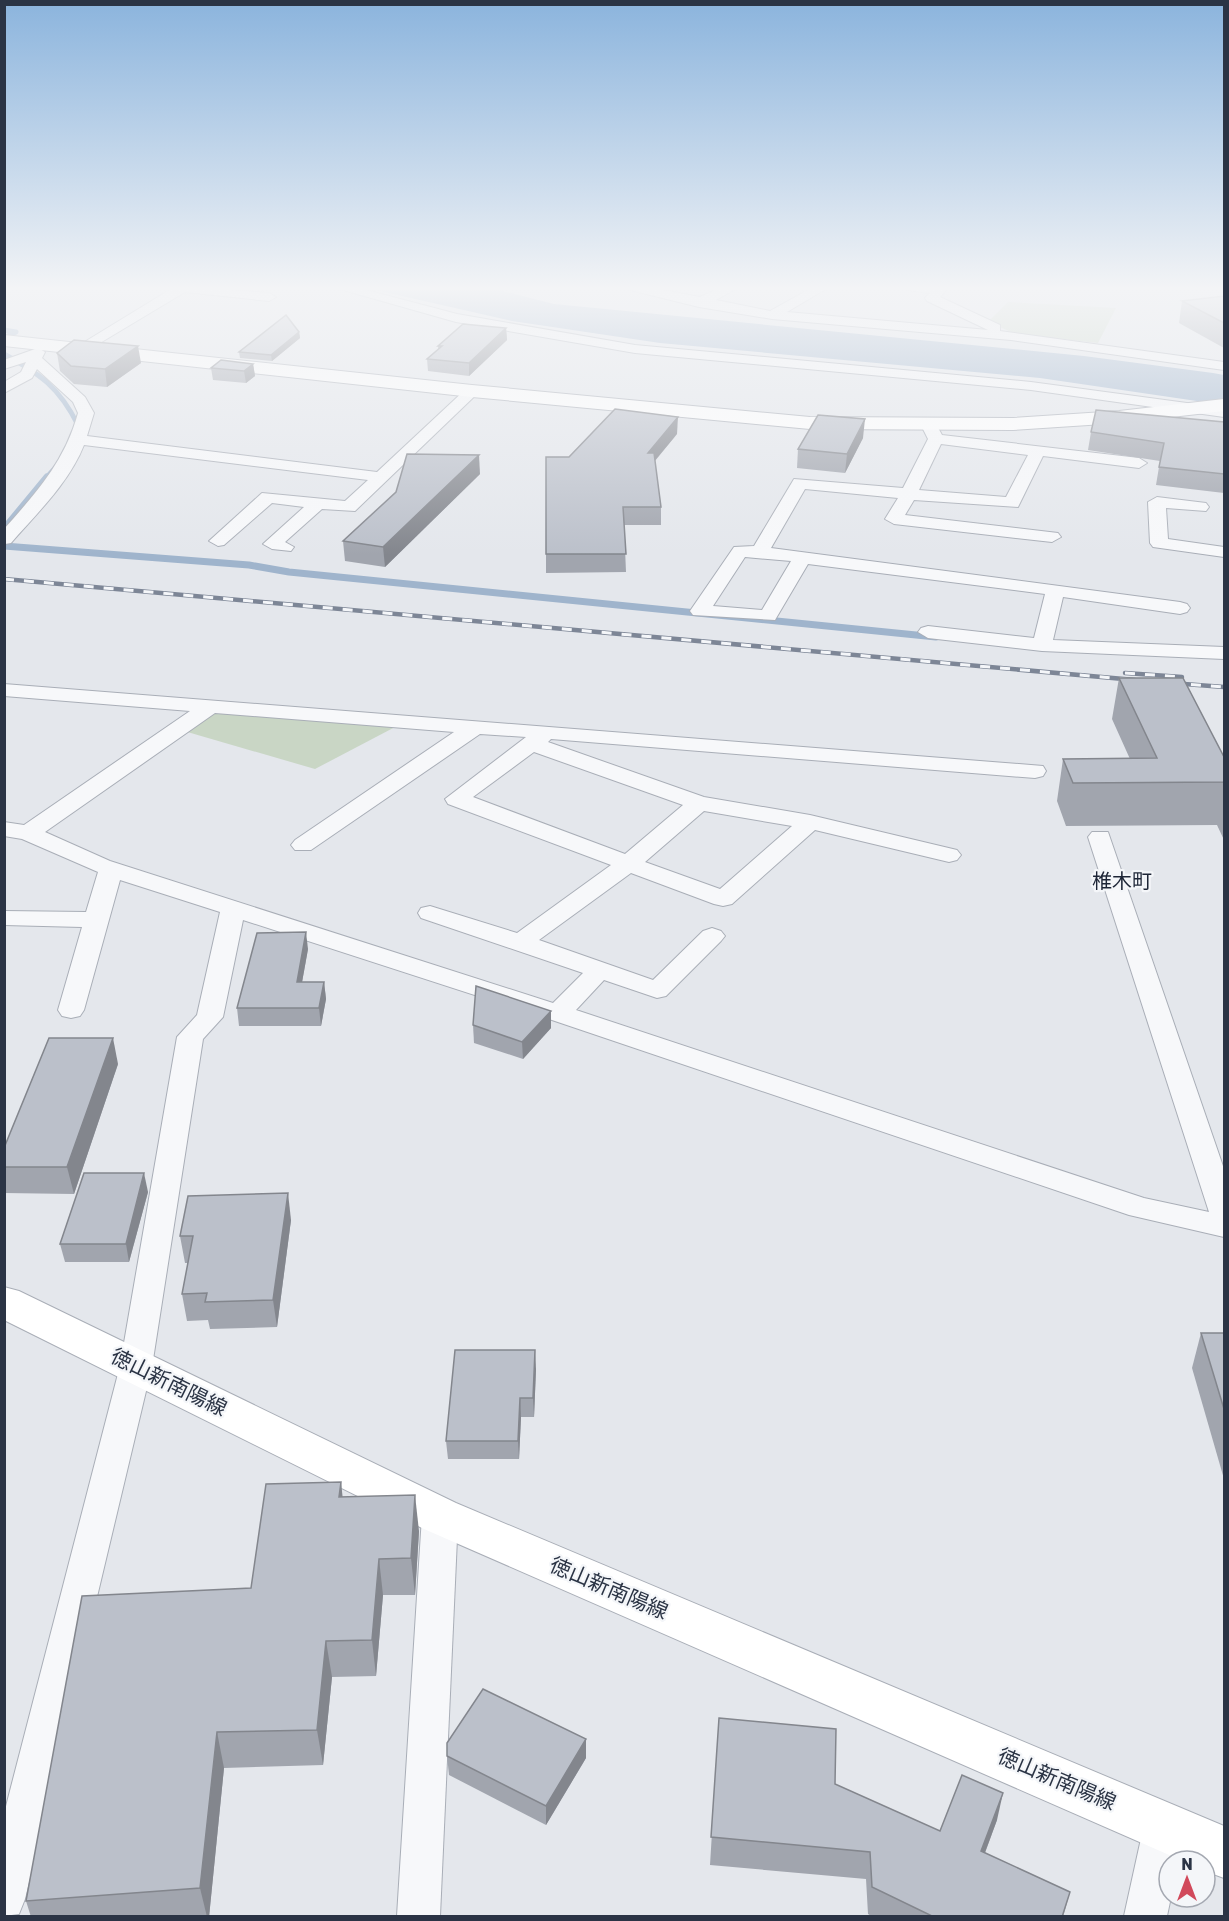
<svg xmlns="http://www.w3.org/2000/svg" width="1229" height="1921" font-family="Rubik,'Noto Sans JP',sans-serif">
<rect width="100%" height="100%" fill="#e4e7ec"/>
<g fill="#c9d6c5">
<path d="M 1008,302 L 1116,308 L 1098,343 L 1016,334 L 988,322 Z"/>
<path d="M 215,710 L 397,726 L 315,769 L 184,731 Z"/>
</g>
<path fill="#9fb4cc" d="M 358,286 L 483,286 L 554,304 L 1084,356 L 1213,373 L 1224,375 L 1224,405 L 1040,378 L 660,343 L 512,321 Z"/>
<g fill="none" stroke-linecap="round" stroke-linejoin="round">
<g stroke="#9fb4cc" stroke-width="5">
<path d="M 4,330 L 16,332 L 4,338"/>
<path d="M 4,354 C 40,374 59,387 78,425 L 75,430"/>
<path d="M 46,478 L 57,466"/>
</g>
<g stroke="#9fb4cc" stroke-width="7">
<path d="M 4,529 L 47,477"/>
<path d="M 4,546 L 249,565 L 289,572 L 936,637"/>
</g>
<defs>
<g id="street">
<path d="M 176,286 L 269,293 L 276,297 L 269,301 L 185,292 L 85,352 L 75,352 L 73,349 Z"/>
<path d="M 329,286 L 351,286 L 457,314 L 635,345 L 1031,382 L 1224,408 L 1224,417 L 1031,390 L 635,353 L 456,322 Z"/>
<path d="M 614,286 L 642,286 L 700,297 L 724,286 L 741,286 L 716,300 L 770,311 L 815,286 L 831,286 L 787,312 L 988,330 L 927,301 L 925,298 L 930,293 L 907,290 L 901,286 L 950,286 L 940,297 L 1000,325 L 1000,331 L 1224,362 L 1224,370 L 1011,340 L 772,319 L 699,307 Z"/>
<path d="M 38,348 L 45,352 L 42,358 L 85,397 L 94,413 L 87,436 L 377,472 L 467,388 L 472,386 L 480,391 L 355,511 L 322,509 L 285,542 L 294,547 L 291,551 L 272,549 L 263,544 L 304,507 L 272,503 L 224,545 L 218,546 L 209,541 L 262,493 L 345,501 L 368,480 L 84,445 C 69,483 37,513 11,543 L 5,544 L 4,529 C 37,492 65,461 78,413 L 73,402 L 37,369 L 32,378 L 4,393 L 4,382 L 21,372 L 26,362 L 4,369 L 4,360 Z"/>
<path d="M 929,420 L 935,422 L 942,435 L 1139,458 L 1147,463 L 1139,468 L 1043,456 L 1018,507 L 914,500 L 905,515 L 1058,533 L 1061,537 L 1052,542 L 894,524 L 885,519 L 898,498 L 805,489 L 771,548 L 1180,602 L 1187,604 L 1190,608 L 1187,612 L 1180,614 L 1063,597 L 1053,640 L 1224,647 L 1224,659 L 1042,651 L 928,638 L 918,632 L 921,628 L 928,626 L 1034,638 L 1045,594 L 808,564 L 775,620 L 693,615 L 690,611 L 734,547 L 754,546 L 794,479 L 903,488 L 928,439 L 921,425 ZM 941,444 L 1028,455 L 1006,497 L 919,490 ZM 745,557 L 791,561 L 762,610 L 713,606 Z"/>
<path d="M 1157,497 L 1206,503 L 1209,507 L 1206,511 L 1166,508 L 1168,539 L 1224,547 L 1224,557 L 1153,547 L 1150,543 L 1148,502 Z"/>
<path d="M 4,684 L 1043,766 L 1046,771 L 1043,776 L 1035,778 L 551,739 L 548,742 L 704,797 L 810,815 L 957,850 L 961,855 L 957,860 L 949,862 L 815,830 L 732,904 L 723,906 L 714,904 L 631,873 L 539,940 L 653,980 L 703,931 L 712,928 L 721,931 L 725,936 L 721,941 L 666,996 L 657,998 L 604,980 L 576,1010 L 1144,1198 L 1209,1212 L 1088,837 L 1092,832 L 1108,832 L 1224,1169 L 1224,1237 L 1129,1215 L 549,1019 L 243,920 L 223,1017 L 203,1039 L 152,1366 L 25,1899 L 19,1914 L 4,1916 L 4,1814 L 120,1366 L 177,1037 L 197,1015 L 220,912 L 120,880 L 84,1010 L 80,1016 L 71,1018 L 62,1016 L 58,1010 L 82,927 L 4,925 L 4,911 L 86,912 L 98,872 L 22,839 L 4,836 L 4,822 L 24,825 L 190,711 L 4,696 ZM 215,713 L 454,732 L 295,840 L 291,845 L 295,850 L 311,850 L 480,734 L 526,737 L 445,799 L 448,804 L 611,865 L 517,933 L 430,906 L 421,908 L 418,913 L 421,918 L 583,973 L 553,1003 L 110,861 L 45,832 ZM 534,752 L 683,805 L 625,854 L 473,797 ZM 704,811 L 792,826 L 720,889 L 645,862 Z"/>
<path d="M 440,1501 L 453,1506 L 458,1516 L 440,1916 L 397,1916 L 422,1516 L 427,1506 Z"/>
<path d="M 1165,1805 L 1180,1811 L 1186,1825 L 1178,1861 L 1169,1861 L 1171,1897 L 1167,1916 L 1124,1916 L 1144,1825 L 1150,1811 Z"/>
</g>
<g id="secondary">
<path d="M 4,335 L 472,385 L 810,417 L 1013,418 L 1119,411 L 1224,399 L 1224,411 L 1119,423 L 1013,430 L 810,429 L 472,397 L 4,346 Z"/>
<path d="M 4,1287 L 19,1291 L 456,1503 L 1224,1826 L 1224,1878 L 1205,1871 L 1205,1861 L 1183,1861 L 424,1529 L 4,1320 Z"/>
</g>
</defs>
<use href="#street" stroke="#a9aeb7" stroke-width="2"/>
<use href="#secondary" stroke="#a9aeb7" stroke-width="2"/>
<use href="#street" fill="#f7f8fa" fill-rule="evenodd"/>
<use href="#secondary" fill="#fff" fill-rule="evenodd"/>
<defs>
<g id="rail">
<path d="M 4,579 L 1135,680"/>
<path d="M 1125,673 L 1182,677"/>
<path d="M 1171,683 L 1224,687"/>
</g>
</defs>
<use href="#rail" stroke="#7d8696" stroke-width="4.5"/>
<use href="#rail" stroke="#f4f6f9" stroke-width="3" stroke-dasharray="10" stroke-linecap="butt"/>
</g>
<g fill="#a1a5ae">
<path d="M 1224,296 L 1224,348 L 1179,323 L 1182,301 Z"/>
<path d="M 506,328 L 507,340 L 469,376 L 428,371 L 427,359 L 438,350 L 438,346 Z"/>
<path d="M 299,332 L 300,338 L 272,361 L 240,358 L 239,352 Z"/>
<path d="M 57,353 L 141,363 L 107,387 L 74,384 L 60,371 Z"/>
<path d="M 253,364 L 255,376 L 246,383 L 213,380 L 211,368 Z"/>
<path d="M 1224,422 L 1224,493 L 1156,485 L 1160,461 L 1088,450 L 1091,432 Z"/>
<path d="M 677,434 L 655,461 L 661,507 L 661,525 L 624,525 L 626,572 L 546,573 L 546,554 Z"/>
<path d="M 863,438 L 845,473 L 797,468 L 798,449 Z"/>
<path d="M 480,474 L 385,567 L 345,561 L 343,541 L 396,492 Z"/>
<path d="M 1119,678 L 1224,757 L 1224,840 L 1217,825 L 1066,826 L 1057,801 L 1063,759 L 1130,759 L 1112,719 Z"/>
<path d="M 308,949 L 302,982 L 324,982 L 326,999 L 321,1026 L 239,1026 L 237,1008 Z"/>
<path d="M 551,1011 L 551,1028 L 523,1059 L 474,1043 L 473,1025 Z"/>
<path d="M 118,1064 L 74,1194 L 4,1193 L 4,1148 Z"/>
<path d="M 148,1192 L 129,1262 L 65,1262 L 60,1244 Z"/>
<path d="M 291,1220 L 277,1327 L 210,1329 L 208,1320 L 187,1321 L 182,1294 L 188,1263 L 185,1263 L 180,1236 Z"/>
<path d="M 1201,1333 L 1224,1333 L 1224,1479 L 1192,1368 Z"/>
<path d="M 536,1369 L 534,1417 L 521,1417 L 519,1459 L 448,1459 L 446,1441 Z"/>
<path d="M 341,1482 L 342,1497 L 419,1531 L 415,1595 L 383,1595 L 376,1676 L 332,1677 L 323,1765 L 224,1768 L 209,1917 L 31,1917 L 26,1901 L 251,1588 Z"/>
<path d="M 719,1718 L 835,1784 L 940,1831 L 997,1820 L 985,1853 L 1070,1892 L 1063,1917 L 873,1917 L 868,1914 L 866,1879 L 710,1865 Z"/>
<path d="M 447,1756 L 586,1758 L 546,1825 L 449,1775 Z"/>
</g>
<g fill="#83868d">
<path d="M 506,328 L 507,340 L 469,376 L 469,363 Z"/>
<path d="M 299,332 L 300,338 L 272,361 L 271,355 Z"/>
<path d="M 138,346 L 141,363 L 107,387 L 105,369 Z"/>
<path d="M 253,364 L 255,376 L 246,383 L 244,371 Z"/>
<path d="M 678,417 L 677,434 L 647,470 L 648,453 Z"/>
<path d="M 865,419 L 863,438 L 845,473 L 847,454 Z"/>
<path d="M 479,455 L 480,474 L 385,567 L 383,547 Z"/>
<path d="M 306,932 L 308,949 L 299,999 L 297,982 Z"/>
<path d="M 324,982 L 326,999 L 321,1026 L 319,1008 Z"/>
<path d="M 551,1011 L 551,1028 L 523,1059 L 522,1042 Z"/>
<path d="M 113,1038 L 118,1064 L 74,1194 L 67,1167 Z"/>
<path d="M 144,1173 L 148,1192 L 129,1262 L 126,1244 Z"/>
<path d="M 288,1193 L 291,1220 L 277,1327 L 273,1300 Z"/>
<path d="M 535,1350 L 536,1369 L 534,1417 L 533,1398 Z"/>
<path d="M 520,1398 L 521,1417 L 519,1459 L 518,1441 Z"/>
<path d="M 341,1482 L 345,1519 L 339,1497 Z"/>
<path d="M 415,1495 L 419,1531 L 415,1595 L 411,1558 Z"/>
<path d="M 379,1559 L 383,1595 L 376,1676 L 372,1640 Z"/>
<path d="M 326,1641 L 332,1677 L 323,1765 L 317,1730 Z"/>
<path d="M 217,1732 L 224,1768 L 209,1917 L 207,1917 L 200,1888 Z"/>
<path d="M 586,1739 L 586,1758 L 546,1825 L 546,1806 Z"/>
<path d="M 1003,1793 L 997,1820 L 975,1879 L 981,1851 Z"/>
</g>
<g fill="#bbc0ca" stroke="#83868d" stroke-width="1.5">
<path d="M 1224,296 L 1224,323 L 1182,301 Z"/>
<path d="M 286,315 L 299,332 L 271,355 L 239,352 Z"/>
<path d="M 463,324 L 506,328 L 469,363 L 427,359 L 442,346 L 438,346 Z"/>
<path d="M 74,340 L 138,346 L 105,369 L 71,366 L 57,353 Z"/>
<path d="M 221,360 L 253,364 L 244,371 L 211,368 Z"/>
<path d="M 615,409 L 678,417 L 648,453 L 654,453 L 661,507 L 623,507 L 626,554 L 546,554 L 546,457 L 569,457 Z"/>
<path d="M 1096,410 L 1224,422 L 1224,474 L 1159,467 L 1164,443 L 1091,432 Z"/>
<path d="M 818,415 L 865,419 L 847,454 L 798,449 Z"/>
<path d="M 407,454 L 479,455 L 383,547 L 343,541 L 396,492 Z"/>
<path d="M 1119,678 L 1183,678 L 1224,757 L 1224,782 L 1073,783 L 1063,759 L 1157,758 Z"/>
<path d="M 306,932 L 297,982 L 324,982 L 319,1008 L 237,1008 L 257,933 Z"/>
<path d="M 476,986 L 551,1011 L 522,1042 L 473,1025 Z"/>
<path d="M 49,1038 L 113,1038 L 67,1167 L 4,1167 L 4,1148 Z"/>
<path d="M 84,1173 L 144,1173 L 126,1244 L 60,1244 Z"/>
<path d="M 288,1193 L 273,1300 L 205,1302 L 207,1293 L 182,1294 L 193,1236 L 180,1236 L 188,1196 Z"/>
<path d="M 1201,1333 L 1224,1333 L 1224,1409 Z"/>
<path d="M 455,1350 L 535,1350 L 533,1398 L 520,1398 L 518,1441 L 446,1441 Z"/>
<path d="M 341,1482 L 339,1497 L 415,1495 L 411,1558 L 379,1559 L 372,1640 L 326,1641 L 317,1730 L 217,1732 L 200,1888 L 26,1901 L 82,1596 L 251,1588 L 266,1484 Z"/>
<path d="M 483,1689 L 586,1739 L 546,1806 L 447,1756 L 447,1743 Z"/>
<path d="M 719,1718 L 836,1729 L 835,1784 L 940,1831 L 962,1775 L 1003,1793 L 981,1851 L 1070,1892 L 1062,1917 L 934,1917 L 872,1887 L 870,1852 L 711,1837 Z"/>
</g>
<linearGradient id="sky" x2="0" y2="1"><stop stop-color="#8bb4dd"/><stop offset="0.52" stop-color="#f3f4f6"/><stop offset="1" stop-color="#f3f4f6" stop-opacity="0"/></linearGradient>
<rect width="1229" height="555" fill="url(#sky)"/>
<g text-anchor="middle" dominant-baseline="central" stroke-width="4.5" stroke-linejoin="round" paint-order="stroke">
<g font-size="20" fill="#1d2536" stroke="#f4f6f9">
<text x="1122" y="881">椎木町</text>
</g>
<g font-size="21" fill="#2b3445" stroke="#f4f6f9">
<text transform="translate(169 1382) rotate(26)">徳山新南陽線</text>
<text transform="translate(609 1588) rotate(23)">徳山新南陽線</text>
<text transform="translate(1057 1779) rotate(23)">徳山新南陽線</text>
</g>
</g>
<rect width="1229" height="1921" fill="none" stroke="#2b3445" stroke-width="12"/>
<g transform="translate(1187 1879)"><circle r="28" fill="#f4f6f9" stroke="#a4a8b1" stroke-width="1.5"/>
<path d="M0-4.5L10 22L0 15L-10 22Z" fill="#d1495b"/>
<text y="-9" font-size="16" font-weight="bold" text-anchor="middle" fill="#2b3445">N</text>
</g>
</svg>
